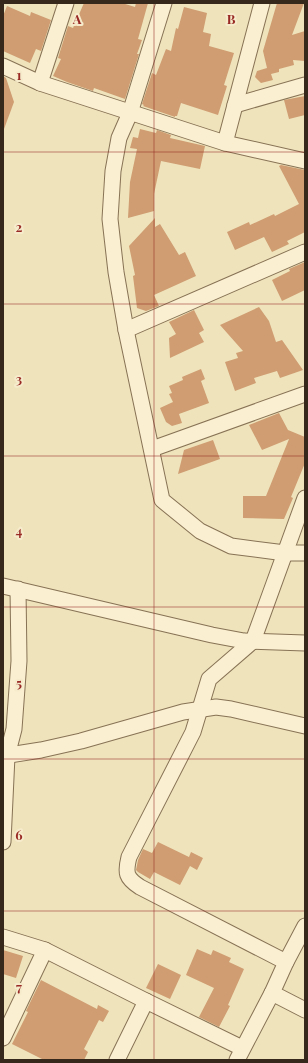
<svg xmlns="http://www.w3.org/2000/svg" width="308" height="1063" font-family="'Playfair Display',serif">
<rect width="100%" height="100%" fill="#efe3bc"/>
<g fill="#cf9d71">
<path d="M 84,3 L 122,3 L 135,7 L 136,3 L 148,3 L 138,39 L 142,40 L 137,54 L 139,54 L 125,99 L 94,88 L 93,91 L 67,82 L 53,76 L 61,59 L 58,58 L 68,26 L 73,28 Z"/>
<path d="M 277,3 L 304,3 L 292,35 L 305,31 L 305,61 L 293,60 L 294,65 L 279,69 L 279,72 L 271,74 L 273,80 L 261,83 L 255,77 L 257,71 L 267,68 L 263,51 Z"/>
<path d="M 7,6 L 30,16 L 31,12 L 51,20 L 41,51 L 36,49 L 30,63 L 3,51 L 3,16 Z"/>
<path d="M 184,7 L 207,13 L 203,32 L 211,34 L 209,46 L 234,53 L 224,85 L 227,86 L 218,115 L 181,103 L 177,116 L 175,116 L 175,117 L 143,106 L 144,105 L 142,104 L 152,73 L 156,75 L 166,49 L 171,51 L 176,28 L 178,29 Z"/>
<path d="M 3,76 L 6,78 L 14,102 L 4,129 L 3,129 Z"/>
<path d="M 305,96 L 305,115 L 289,119 L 284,100 Z"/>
<path d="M 140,129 L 156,133 L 157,130 L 171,135 L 170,138 L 205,146 L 200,169 L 161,161 L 154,194 L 154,211 L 128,218 L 130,182 L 137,149 L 130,148 L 133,137 L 138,138 Z"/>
<path d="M 281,165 L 305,170 L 305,232 L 287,241 L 289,244 L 272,252 L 264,237 L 235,250 L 227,232 L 249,222 L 250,225 L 274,214 L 275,216 L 299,204 L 279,166 Z"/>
<path d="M 155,218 L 155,227 L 160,224 L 179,255 L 185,252 L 196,276 L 154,295 L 159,306 L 146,311 L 137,308 L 133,276 L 135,275 L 129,246 Z"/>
<path d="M 305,262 L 305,290 L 282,301 L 272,280 L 290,271 L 289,269 Z"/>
<path d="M 259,307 L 269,321 L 276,342 L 282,340 L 303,370 L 280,378 L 277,371 L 254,378 L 256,383 L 235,391 L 225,362 L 238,358 L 236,353 L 243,351 L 220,325 Z"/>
<path d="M 194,310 L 204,330 L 199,333 L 204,342 L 170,358 L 169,338 L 176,334 L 169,322 Z"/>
<path d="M 201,369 L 205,379 L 201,381 L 209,403 L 179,414 L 182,423 L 172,426 L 166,422 L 160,408 L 173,402 L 169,394 L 172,393 L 169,386 L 183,380 L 182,377 Z"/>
<path d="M 279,413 L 288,430 L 305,437 L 305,463 L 291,497 L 293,498 L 284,519 L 243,518 L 243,496 L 266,496 L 289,439 L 262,450 L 249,425 Z"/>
<path d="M 213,440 L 220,459 L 178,474 L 184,450 Z"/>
<path d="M 158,842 L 189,857 L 191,852 L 203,858 L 197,870 L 190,866 L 180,885 L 154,872 L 150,879 L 138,872 L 136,870 L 138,860 L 143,849 L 152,853 Z"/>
<path d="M 197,949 L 211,955 L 213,950 L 231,958 L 229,962 L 244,969 L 228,1005 L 230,1006 L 219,1027 L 199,1017 L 214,988 L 186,975 Z"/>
<path d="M 3,950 L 23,956 L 16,978 L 3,974 Z"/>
<path d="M 158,964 L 181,975 L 170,999 L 146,988 Z"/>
<path d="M 41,980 L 97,1009 L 98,1005 L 109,1011 L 103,1022 L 99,1020 L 84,1049 L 88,1052 L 84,1060 L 44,1060 L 12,1044 L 28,1012 L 26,1011 Z"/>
</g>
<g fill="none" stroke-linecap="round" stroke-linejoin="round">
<defs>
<g id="minor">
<path d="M 164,3 L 130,113 L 119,138 L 113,171 L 110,219 L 116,272 L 126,330 L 162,500 L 200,531 L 231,546 L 285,553 L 305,553"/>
<path d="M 3,66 L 40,83 L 225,143 L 305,161"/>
<path d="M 40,83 L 66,3"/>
<path d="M 235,105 L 305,85"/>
<path d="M 225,143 L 262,3"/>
<path d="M 126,330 L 305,252"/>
<path d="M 152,449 L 305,394"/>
<path d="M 3,586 L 212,635 L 244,641 L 305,643"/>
<path d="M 3,756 L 41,750 L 81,741 L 183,712 L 216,707 L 231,709 L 305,726"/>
<path d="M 3,842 L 7,756 L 14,729 L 19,661 L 18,589"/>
<path d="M 3,937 L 45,950 L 146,1001 L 242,1048"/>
<path d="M 286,962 L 140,887 C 126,878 125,873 129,857 L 193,732 L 209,679 L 253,641 L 305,498"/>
<path d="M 272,993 L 305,1010"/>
<path d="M 3,1038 L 45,950"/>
<path d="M 117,1060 L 146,1001"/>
<path d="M 237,1060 L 272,993 L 286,962 L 305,926"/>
</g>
</defs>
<use href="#minor" stroke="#877255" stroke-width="17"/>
<use href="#minor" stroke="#faefd0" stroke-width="15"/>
</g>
<path fill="none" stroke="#982924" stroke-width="1" stroke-opacity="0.55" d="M 154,3 L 154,1060M 3,152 L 305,152M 3,304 L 305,304M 3,456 L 305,456M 3,607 L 305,607M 3,759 L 305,759M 3,911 L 305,911"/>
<g font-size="13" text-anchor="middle" font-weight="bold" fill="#982924" stroke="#f6eccc" stroke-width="4" stroke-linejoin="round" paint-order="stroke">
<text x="77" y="24">A</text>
<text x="231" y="24">B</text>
<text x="19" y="80">1</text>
<text x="19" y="232">2</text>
<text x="19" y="384">3</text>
<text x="19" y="536">4</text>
<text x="19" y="688">5</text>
<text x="19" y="840">6</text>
<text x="19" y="992">7</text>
</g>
<rect width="308" height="1063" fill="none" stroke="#36291b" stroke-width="8"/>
</svg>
